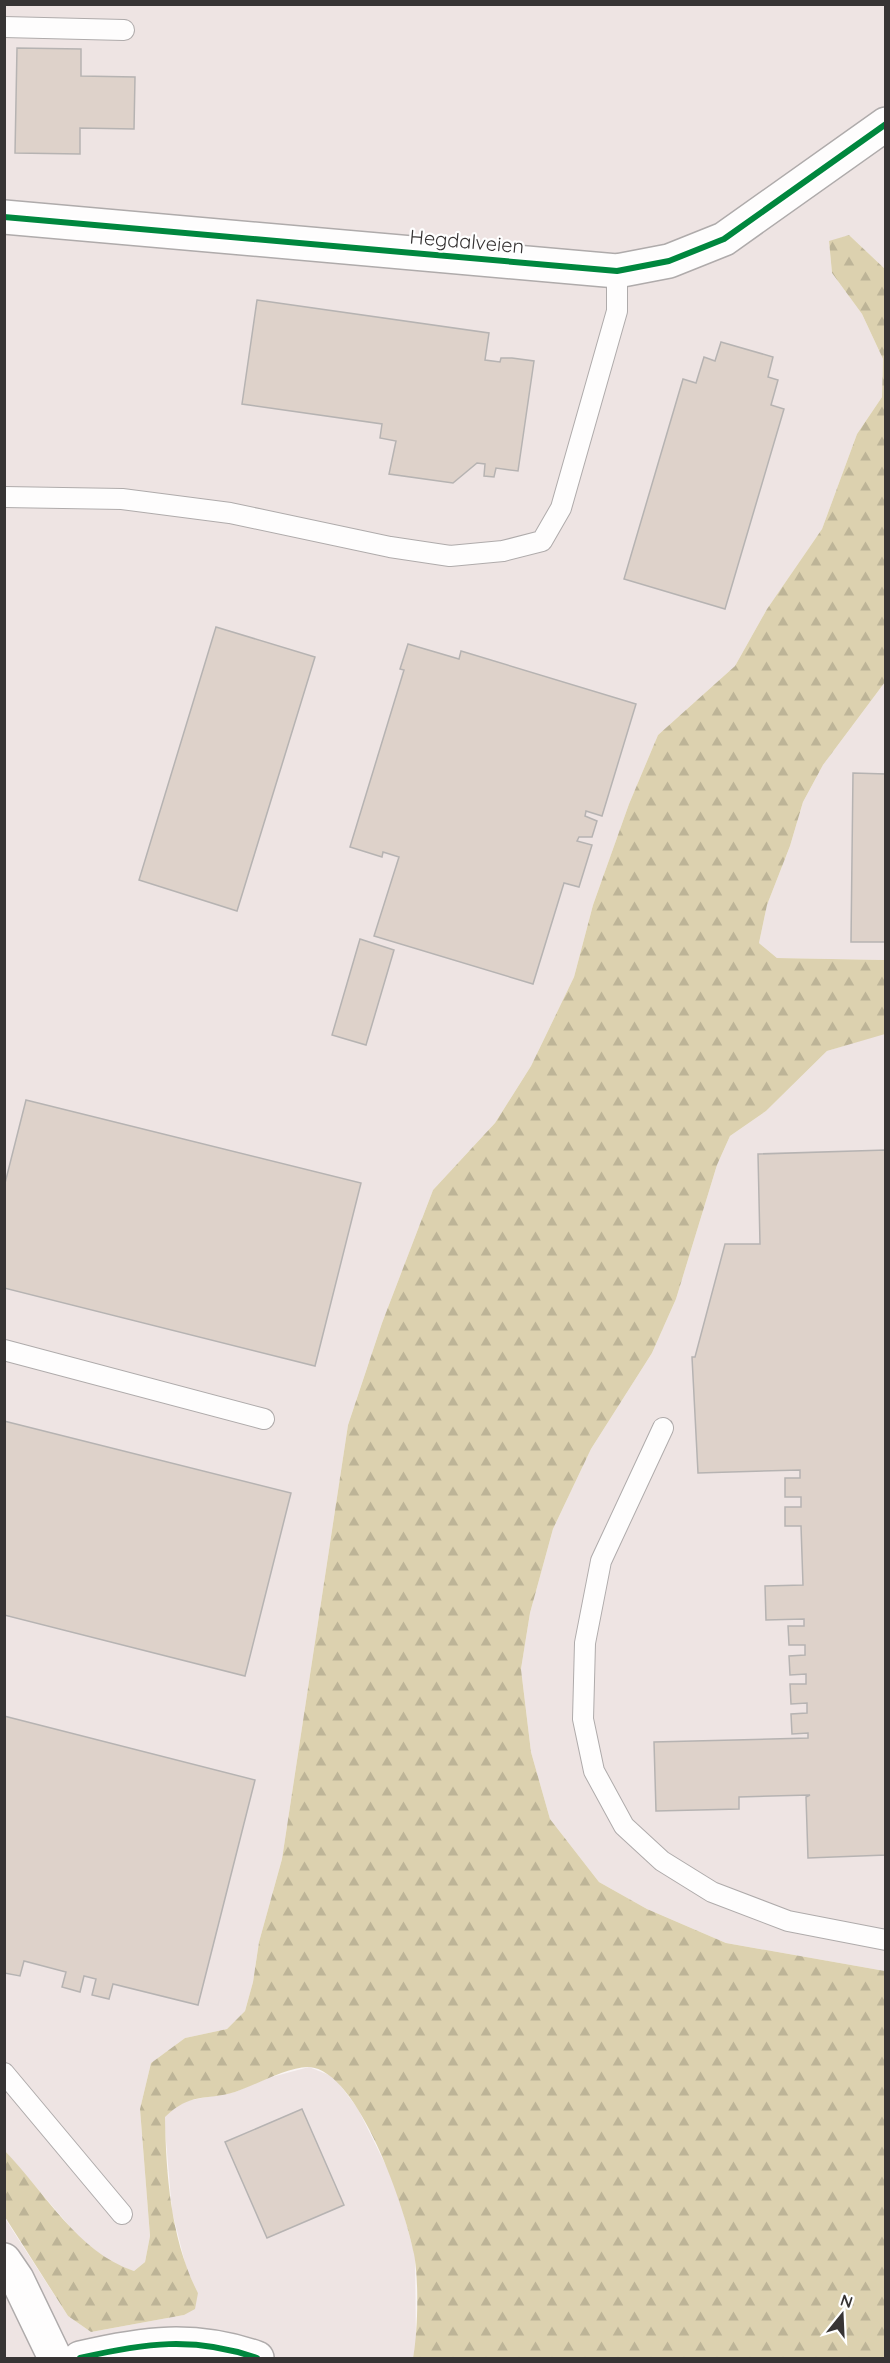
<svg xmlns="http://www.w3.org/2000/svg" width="890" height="2363" font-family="Quicksand,sans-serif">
<defs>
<pattern id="forest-firs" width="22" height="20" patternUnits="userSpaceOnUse" patternTransform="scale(1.5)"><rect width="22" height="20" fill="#dcd1af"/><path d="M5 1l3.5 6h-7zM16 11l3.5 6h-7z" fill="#bdb497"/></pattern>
</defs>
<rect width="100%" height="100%" fill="#f9f4f4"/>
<g fill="#eee4e3">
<path d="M 4,5 L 885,5 L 885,269 L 849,235 L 829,242 L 832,273 L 862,314 L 883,359 L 882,397 L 857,434 L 822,529 L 767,609 L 735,666 L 658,735 L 629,804 L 593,905 L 574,977 L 531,1066 L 495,1123 L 433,1190 L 382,1323 L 348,1425 L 282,1859 L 259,1942 L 253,1982 L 245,2011 L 227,2029 L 185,2038 L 151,2063 L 140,2109 L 150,2236 L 145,2262 L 134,2271 L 112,2264 L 78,2236 L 5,2151 Z"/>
<path d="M 885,682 L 885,960 L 777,958 L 759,943 L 767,905 L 790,846 L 803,802 L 823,765 Z"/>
<path d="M 882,1034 L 885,1034 L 885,1971 L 726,1943 L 647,1909 L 599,1882 L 550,1819 L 531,1752 L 521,1669 L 530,1613 L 553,1529 L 591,1449 L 652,1353 L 676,1299 L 717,1165 L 730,1136 L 766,1111 L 827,1051 Z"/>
<path d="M 309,2067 L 334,2077 L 358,2109 L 396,2186 L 415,2256 L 416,2341 L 413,2358 L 5,2358 L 4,2217 L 68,2316 L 91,2332 L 184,2315 L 198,2293 L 187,2271 L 172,2211 L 164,2117 L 180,2102 L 235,2092 L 268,2078 Z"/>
</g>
<path fill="url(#forest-firs)" d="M 849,235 L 885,269 L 885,682 L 823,765 L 803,802 L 790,846 L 767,905 L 759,943 L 777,958 L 885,960 L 885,1034 L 827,1051 L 766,1111 L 730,1136 L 717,1165 L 676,1299 L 652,1353 L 591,1449 L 553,1529 L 530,1613 L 521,1669 L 531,1752 L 550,1819 L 599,1882 L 647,1909 L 726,1943 L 885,1971 L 885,2358 L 413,2358 C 418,2332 419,2280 414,2254 C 406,2211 359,2070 309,2067 C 289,2066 254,2086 235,2092 C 204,2101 191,2092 165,2117 C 166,2176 171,2240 198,2293 L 195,2309 L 184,2315 L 91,2332 L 68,2316 L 5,2217 L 5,2151 C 45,2192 77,2252 134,2271 L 145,2262 L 150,2236 L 140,2109 L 151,2063 L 185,2038 L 227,2029 L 245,2011 L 253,1982 L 259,1942 L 282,1859 L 348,1425 L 382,1323 L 433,1190 L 495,1123 L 531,1066 L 574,977 L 593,905 L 629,804 L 658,735 L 735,666 L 767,609 L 822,529 L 857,434 L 882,397 L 883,359 L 862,314 L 832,273 L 829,241 Z"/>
<g fill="#ded2ca" stroke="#b6b3b2" stroke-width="1.5">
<path d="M 17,48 L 81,49 L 81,76 L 135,77 L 134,129 L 80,128 L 80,154 L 15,153 Z"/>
<path d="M 257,300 L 489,333 L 485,360 L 500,362 L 501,358 L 512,358 L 534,361 L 518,471 L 496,468 L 494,477 L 484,476 L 485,464 L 477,463 L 453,483 L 389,474 L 396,441 L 380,438 L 382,424 L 242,404 Z"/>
<path d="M 721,342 L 773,357 L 768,377 L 778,380 L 771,405 L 784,409 L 725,609 L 624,579 L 683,379 L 696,383 L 704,357 L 715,361 Z"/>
<path d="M 216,627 L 315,657 L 237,911 L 139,880 Z"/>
<path d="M 408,644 L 459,659 L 461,651 L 636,704 L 602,816 L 586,811 L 585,816 L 597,821 L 592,837 L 579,837 L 577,841 L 592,845 L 579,887 L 564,883 L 533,984 L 374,936 L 399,857 L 383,852 L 382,857 L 350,847 L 404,670 L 400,669 Z"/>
<path d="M 853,773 L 886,774 L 886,942 L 851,942 Z"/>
<path d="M 360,939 L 394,950 L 366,1045 L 332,1035 Z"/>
<path d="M 26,1100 L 361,1183 L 315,1366 L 4,1288 L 4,1187 Z"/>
<path d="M 886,1150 L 886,1855 L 808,1858 L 806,1797 L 810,1795 L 739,1797 L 739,1809 L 656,1811 L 654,1742 L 808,1738 L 808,1733 L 792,1734 L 791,1714 L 807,1713 L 807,1703 L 791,1704 L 790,1684 L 806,1684 L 806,1674 L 790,1675 L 789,1656 L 805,1655 L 805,1645 L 789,1645 L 788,1626 L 804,1626 L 804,1619 L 766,1620 L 765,1586 L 803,1585 L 801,1526 L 785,1526 L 785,1507 L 801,1507 L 801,1497 L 785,1497 L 785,1478 L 800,1478 L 800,1470 L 698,1473 L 692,1357 L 695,1357 L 725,1244 L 760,1244 L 758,1154 Z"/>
<path d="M 4,1421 L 291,1493 L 245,1676 L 4,1615 Z"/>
<path d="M 4,1716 L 255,1780 L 198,2005 L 113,1984 L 109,1999 L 92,1995 L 96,1979 L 84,1976 L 80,1992 L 62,1987 L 66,1972 L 24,1961 L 20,1976 L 4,1973 Z"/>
<path d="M 302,2109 L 344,2205 L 267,2238 L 225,2142 Z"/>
</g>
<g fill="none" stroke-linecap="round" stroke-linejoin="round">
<defs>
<g id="service">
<path d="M 4,27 L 124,30"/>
<path d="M 4,497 L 122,499 L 230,513 L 390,547 L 450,556 L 503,551 L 542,541 L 561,508 L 617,311 L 617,271"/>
<path d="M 4,1350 L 264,1419"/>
<path d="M 663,1428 L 601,1561 L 585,1643 L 583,1719 L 594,1771 L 624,1826 L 662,1861 L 712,1892 L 788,1921 L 886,1940"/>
<path d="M 4,2073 L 122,2214"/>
</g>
<g id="minor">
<path d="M 4,217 L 617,271 L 669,261 L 724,239 L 886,124"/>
<path d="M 4,2260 L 17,2279 L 55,2358"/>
<path d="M 80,2358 C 144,2343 194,2336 257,2358"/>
</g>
</defs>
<use href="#service" stroke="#afabab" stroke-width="22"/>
<use href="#minor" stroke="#afabab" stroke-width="36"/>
<use href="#service" stroke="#fefdfd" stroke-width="20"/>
<use href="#minor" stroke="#fefdfd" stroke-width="33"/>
<defs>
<g id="cycleway">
<path d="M 4,217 L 617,271 L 669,261 L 724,239 L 886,124"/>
<path d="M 80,2358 C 144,2343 194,2336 257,2358"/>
</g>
</defs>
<use href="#cycleway" stroke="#fff" stroke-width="10"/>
<use href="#cycleway" stroke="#00873e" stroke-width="6"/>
</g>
<g text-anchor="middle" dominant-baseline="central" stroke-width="4.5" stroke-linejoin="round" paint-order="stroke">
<g font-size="20" fill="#373434" stroke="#fff">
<text transform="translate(467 241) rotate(5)">Hegdalveien</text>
</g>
</g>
<rect width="890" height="2363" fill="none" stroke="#373434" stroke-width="12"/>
<g transform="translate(842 2315) rotate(18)" stroke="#ffffff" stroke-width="4.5" paint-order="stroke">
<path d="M0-4.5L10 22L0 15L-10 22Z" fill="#373434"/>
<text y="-9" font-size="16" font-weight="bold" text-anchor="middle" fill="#373434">N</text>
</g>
</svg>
